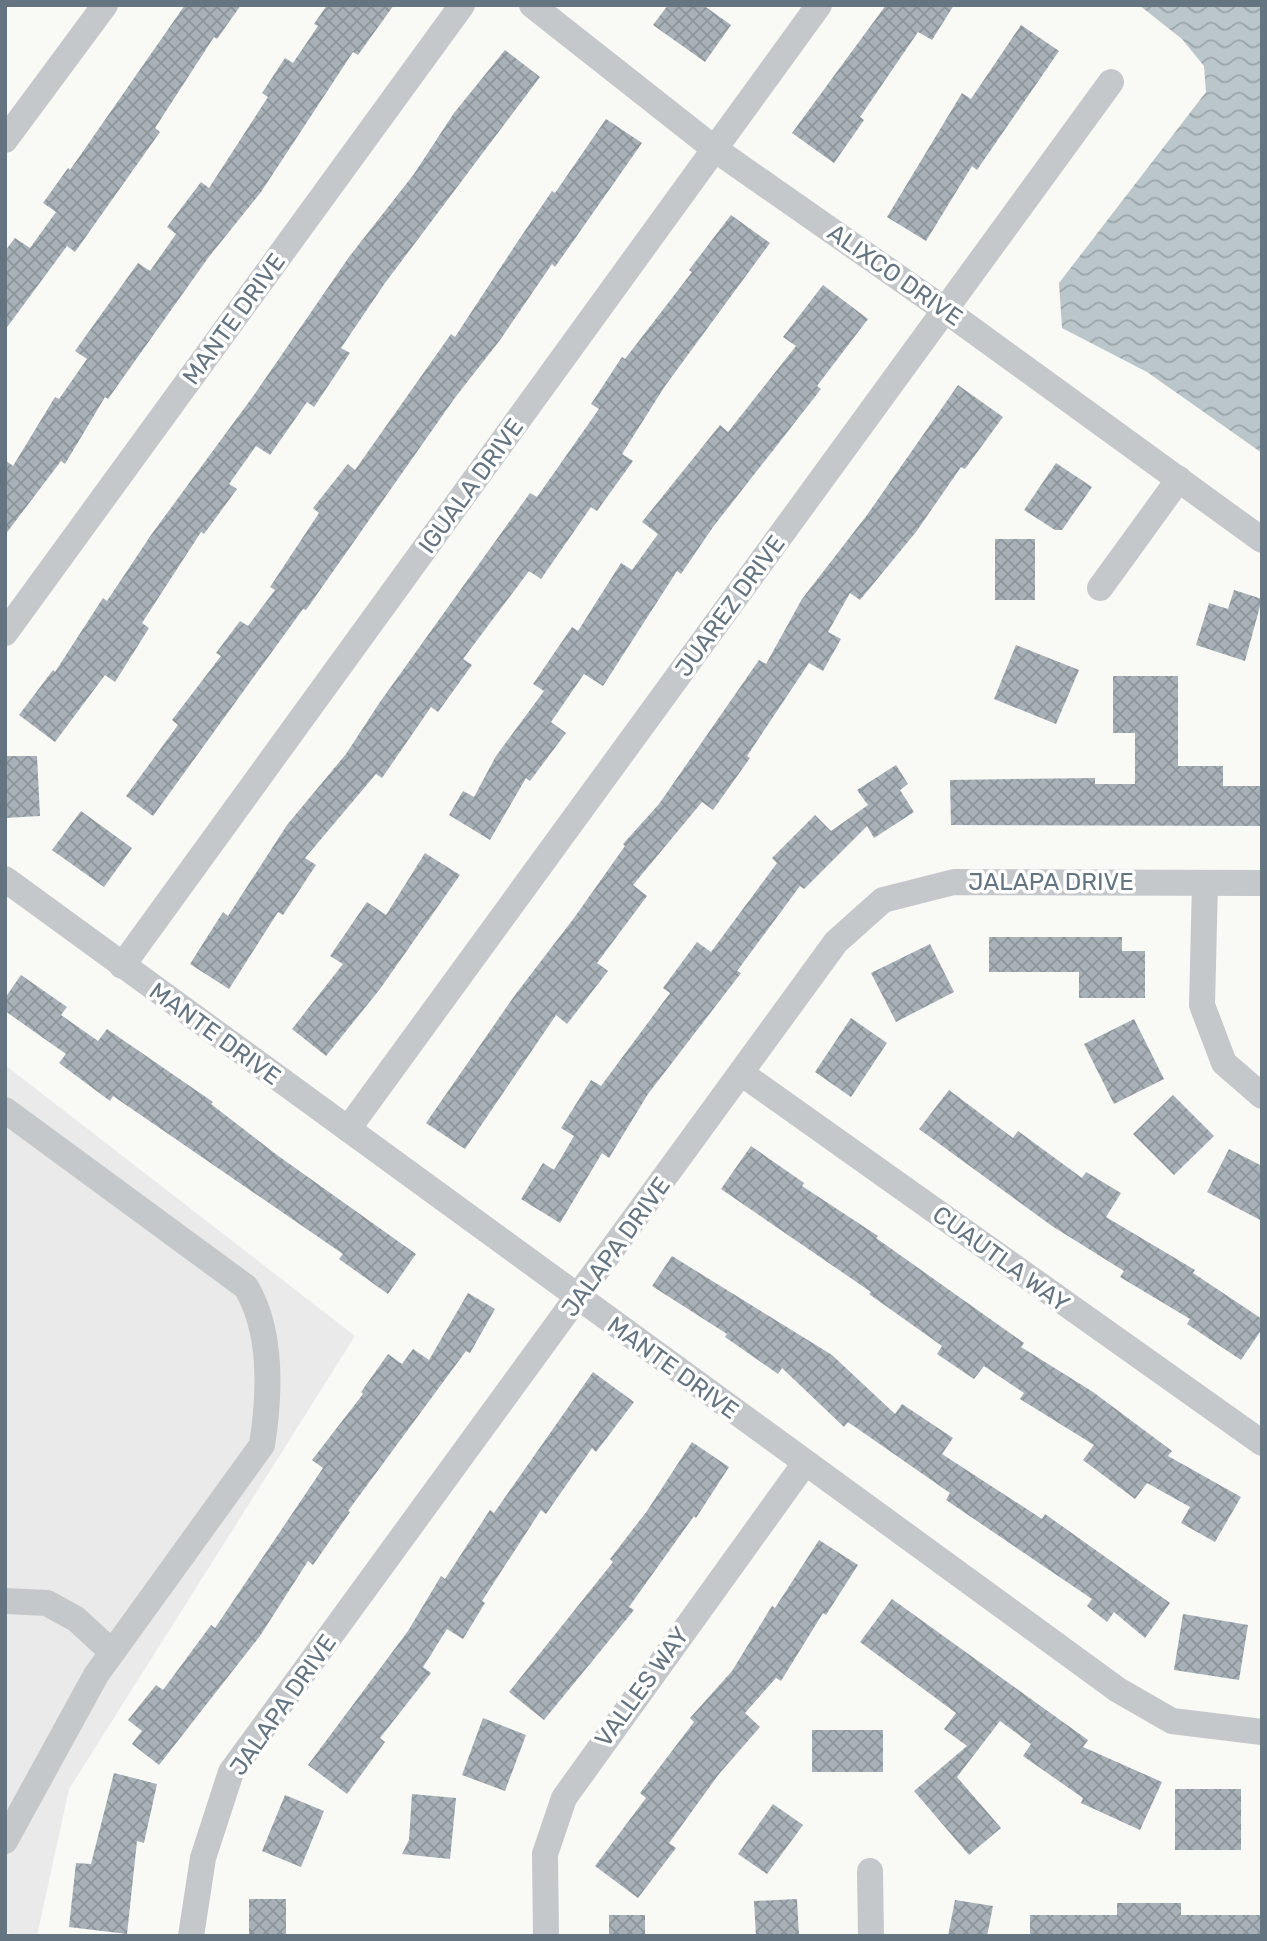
<svg xmlns="http://www.w3.org/2000/svg" width="1267" height="1941" font-family="Rubik,sans-serif">
<defs>
<pattern id="water-waves" width="16" height="10" patternUnits="userSpaceOnUse" patternTransform="scale(1.75)"><rect width="16" height="10" fill="#bac6ca"/><path d="M0 5q4-4 8 0t8 0" fill="none" stroke="#9ba5a9"/></pattern>
<pattern id="building-cross-hatch" width="8" height="8" patternUnits="userSpaceOnUse" patternTransform="scale(1.75)"><rect width="8" height="8" fill="#a8b1b7"/><path d="M0 0l8 8M0 8l8-8" fill="none" stroke="#8c959a"/></pattern>
</defs>
<rect width="100%" height="100%" fill="#f9f9f6"/>
<path fill="#e9eae9" d="M 5,1065 L 355,1336 L 69,1789 L 37,1936 L 16,1936 L 5,1932 Z"/>
<path fill="url(#water-waves)" d="M 1139,5 L 1262,5 L 1262,453 L 1147,372 L 1062,328 L 1059,283 L 1206,92 L 1204,66 L 1182,39 Z"/>
<g fill="url(#building-cross-hatch)">
<path d="M 185,5 L 241,5 L 217,39 L 214,37 L 155,128 L 160,132 L 75,252 L 67,246 L 5,330 L 5,251 L 15,238 L 30,248 L 56,212 L 43,203 L 68,168 L 70,170 Z"/>
<path d="M 327,5 L 394,5 L 358,55 L 353,52 L 261,192 L 208,258 L 108,399 L 105,397 L 65,464 L 61,461 L 5,535 L 5,460 L 13,466 L 55,397 L 59,399 L 87,359 L 75,351 L 138,263 L 150,271 L 176,234 L 167,227 L 201,182 L 209,188 L 268,97 L 262,93 L 285,58 L 293,63 L 318,26 L 314,24 Z"/>
<path d="M 668,5 L 703,5 L 731,25 L 705,62 L 653,25 Z"/>
<path d="M 886,5 L 954,5 L 932,40 L 918,32 L 860,117 L 864,120 L 834,163 L 792,133 Z"/>
<path d="M 1021,25 L 1059,51 L 977,170 L 972,166 L 926,241 L 887,217 L 962,93 L 971,99 Z"/>
<path d="M 505,50 L 540,77 L 385,283 L 341,348 L 350,353 L 314,407 L 307,402 L 270,455 L 256,446 L 229,484 L 237,489 L 204,534 L 201,532 L 142,623 L 149,628 L 115,682 L 105,675 L 55,742 L 19,715 L 53,670 L 55,672 L 103,598 L 107,601 L 151,535 L 254,395 L 349,257 L 414,174 L 454,113 Z"/>
<path d="M 606,119 L 642,143 L 555,267 L 552,264 L 500,340 L 454,399 L 306,610 L 303,609 L 153,816 L 126,796 L 178,725 L 172,720 L 221,656 L 216,653 L 240,621 L 248,626 L 275,590 L 270,587 L 319,513 L 313,508 L 348,464 L 355,470 L 451,334 L 455,337 L 518,241 L 552,191 L 555,193 Z"/>
<path d="M 731,215 L 770,243 L 665,386 L 622,454 L 633,461 L 597,511 L 591,507 L 541,579 L 529,571 L 463,659 L 472,665 L 438,712 L 431,707 L 382,778 L 376,774 L 305,858 L 316,865 L 283,915 L 278,912 L 229,989 L 190,964 L 223,912 L 228,916 L 287,825 L 346,754 L 380,702 L 530,493 L 537,497 L 599,409 L 591,404 L 622,357 L 625,359 L 692,272 L 689,270 Z"/>
<path d="M 823,285 L 868,319 L 817,386 L 821,389 L 713,527 L 681,574 L 677,571 L 603,686 L 584,674 L 551,722 L 566,733 L 530,781 L 526,778 L 490,840 L 449,815 L 463,791 L 474,797 L 496,756 L 544,691 L 533,684 L 572,627 L 578,631 L 621,563 L 632,570 L 658,534 L 642,522 L 720,425 L 728,432 L 796,346 L 783,337 Z"/>
<path d="M 958,385 L 1003,417 L 965,469 L 961,467 L 916,532 L 860,600 L 850,593 L 828,632 L 841,639 L 823,671 L 809,663 L 747,756 L 750,758 L 713,810 L 702,802 L 633,885 L 647,896 L 597,963 L 608,971 L 567,1024 L 556,1015 L 465,1149 L 426,1123 L 515,995 L 574,918 L 625,846 L 623,844 L 659,804 L 759,660 L 766,664 L 802,599 L 867,515 Z"/>
<path d="M 1056,463 L 1092,487 L 1062,530 L 1055,530 L 1024,510 Z"/>
<rect x="995" y="539" width="40" height="61"/>
<path d="M 1234,590 L 1262,599 L 1245,661 L 1196,645 L 1209,603 L 1228,609 Z"/>
<path d="M 1016,645 L 1079,670 L 1056,724 L 994,699 Z"/>
<path d="M 1113,676 L 1178,676 L 1178,766 L 1223,766 L 1223,786 L 1262,786 L 1262,826 L 951,825 L 950,780 L 1095,778 L 1095,784 L 1135,784 L 1135,733 L 1113,733 Z"/>
<path d="M 5,756 L 37,756 L 40,816 L 5,818 Z"/>
<path d="M 896,765 L 908,784 L 900,790 L 914,812 L 874,838 L 867,826 L 804,889 L 800,886 L 737,971 L 741,973 L 648,1094 L 609,1158 L 602,1153 L 560,1223 L 521,1199 L 543,1163 L 554,1170 L 574,1136 L 561,1128 L 591,1080 L 601,1086 L 670,993 L 663,988 L 697,942 L 711,952 L 777,863 L 772,858 L 815,815 L 831,831 L 868,805 L 857,790 Z"/>
<path d="M 81,811 L 132,848 L 104,887 L 52,850 Z"/>
<path d="M 425,853 L 460,875 L 380,989 L 326,1056 L 292,1029 L 343,964 L 330,956 L 367,902 L 386,915 Z"/>
<path d="M 989,937 L 1122,937 L 1122,951 L 1145,951 L 1145,998 L 1079,998 L 1079,972 L 989,972 Z"/>
<path d="M 930,944 L 954,992 L 896,1022 L 871,973 Z"/>
<path d="M 21,975 L 67,1007 L 61,1015 L 98,1041 L 107,1029 L 213,1102 L 211,1104 L 277,1155 L 416,1254 L 388,1294 L 339,1259 L 343,1254 L 113,1096 L 110,1101 L 59,1063 L 66,1054 L 5,1011 L 5,998 Z"/>
<path d="M 851,1018 L 887,1043 L 851,1097 L 815,1072 Z"/>
<path d="M 1134,1019 L 1164,1079 L 1114,1104 L 1084,1044 Z"/>
<path d="M 949,1090 L 1013,1138 L 1018,1131 L 1082,1178 L 1086,1172 L 1121,1193 L 1106,1217 L 1195,1270 L 1193,1273 L 1262,1319 L 1262,1329 L 1241,1360 L 1187,1324 L 1190,1319 L 1120,1277 L 1124,1271 L 1052,1226 L 919,1129 Z"/>
<path d="M 1173,1095 L 1214,1136 L 1174,1175 L 1133,1134 Z"/>
<path d="M 751,1146 L 804,1183 L 802,1186 L 878,1236 L 876,1238 L 1024,1343 L 1021,1347 L 1093,1392 L 1172,1451 L 1168,1456 L 1241,1497 L 1215,1542 L 1181,1523 L 1190,1507 L 1147,1483 L 1135,1499 L 1083,1460 L 1094,1445 L 1020,1399 L 1024,1393 L 984,1366 L 974,1379 L 937,1354 L 942,1346 L 869,1294 L 871,1292 L 721,1189 Z"/>
<path d="M 1229,1149 L 1262,1166 L 1262,1221 L 1207,1192 Z"/>
<path d="M 672,1256 L 832,1355 L 895,1414 L 902,1404 L 953,1438 L 942,1454 L 1042,1519 L 1045,1514 L 1170,1603 L 1145,1638 L 1114,1612 L 1107,1622 L 1087,1606 L 1092,1599 L 946,1500 L 950,1493 L 848,1422 L 844,1427 L 782,1368 L 778,1374 L 725,1337 L 727,1334 L 652,1286 Z"/>
<path d="M 468,1293 L 495,1309 L 470,1353 L 466,1351 L 348,1511 L 350,1512 L 313,1565 L 308,1561 L 260,1636 L 159,1765 L 132,1744 L 142,1731 L 128,1720 L 156,1685 L 163,1690 L 211,1625 L 215,1628 L 323,1468 L 312,1460 L 363,1394 L 361,1392 L 388,1354 L 402,1364 L 413,1349 L 429,1360 Z"/>
<path d="M 593,1372 L 634,1402 L 596,1452 L 592,1448 L 546,1514 L 541,1510 L 482,1601 L 485,1603 L 463,1639 L 447,1629 L 423,1667 L 431,1673 L 380,1738 L 385,1742 L 347,1794 L 308,1765 L 408,1631 L 441,1576 L 445,1579 L 490,1510 L 494,1513 Z"/>
<path d="M 692,1442 L 729,1467 L 696,1518 L 694,1516 L 629,1607 L 634,1610 L 544,1720 L 509,1692 L 613,1562 L 610,1559 L 647,1511 Z"/>
<path d="M 819,1540 L 858,1565 L 826,1615 L 823,1613 L 781,1681 L 776,1678 L 745,1713 L 760,1727 L 719,1774 L 669,1843 L 676,1848 L 638,1898 L 595,1866 L 646,1798 L 640,1793 L 694,1722 L 690,1718 L 732,1671 L 772,1606 L 775,1608 Z"/>
<path d="M 892,1599 L 1088,1740 L 1083,1747 L 1162,1782 L 1140,1830 L 1081,1803 L 1083,1798 L 1023,1756 L 1031,1744 L 1000,1721 L 957,1777 L 1001,1828 L 969,1855 L 914,1791 L 967,1746 L 944,1729 L 956,1713 L 860,1642 Z"/>
<path d="M 1183,1614 L 1248,1625 L 1239,1680 L 1174,1670 Z"/>
<path d="M 483,1718 L 526,1735 L 505,1791 L 462,1775 Z"/>
<rect x="812" y="1730" width="71" height="42"/>
<path d="M 114,1773 L 157,1784 L 144,1843 L 137,1841 L 127,1934 L 69,1927 L 76,1863 L 91,1864 Z"/>
<rect x="1175" y="1789" width="66" height="61"/>
<path d="M 412,1794 L 456,1798 L 450,1859 L 402,1854 L 409,1840 Z"/>
<path d="M 285,1795 L 324,1811 L 301,1867 L 262,1851 Z"/>
<path d="M 773,1804 L 803,1825 L 767,1874 L 738,1854 Z"/>
<rect x="249" y="1899" width="37" height="37"/>
<path d="M 797,1899 L 799,1936 L 756,1936 L 754,1901 Z"/>
<path d="M 955,1900 L 993,1906 L 987,1936 L 948,1936 Z"/>
<path d="M 1117,1903 L 1181,1903 L 1181,1915 L 1262,1915 L 1262,1936 L 1030,1936 L 1030,1915 L 1117,1915 Z"/>
<rect x="609" y="1915" width="36" height="21"/>
</g>
<g fill="none" stroke-linecap="round" stroke-linejoin="round">
<g stroke="#c4c8cb" stroke-width="26">
<path d="M 532,5 L 716,150 L 945,310 L 1262,540"/>
<path d="M 5,140 L 105,5"/>
<path d="M 1100,588 L 1179,479"/>
<path d="M 5,633 L 462,5"/>
<path d="M 5,879 L 1118,1690 L 1172,1721 L 1262,1732"/>
<path d="M 1205,883 L 1202,1005 L 1224,1063 L 1262,1096"/>
<path d="M 122,966 L 819,5"/>
<path d="M 741,1073 L 1262,1443"/>
<path d="M 5,1110 L 246,1287 C 273,1332 270,1394 262,1445 L 96,1675 L 5,1841"/>
<path d="M 348,1129 L 1111,82"/>
<path d="M 5,1601 L 47,1603 L 76,1619 L 112,1652"/>
<path d="M 870,1871 L 871,1936"/>
<path d="M 191,1936 L 203,1858 L 231,1772 L 836,942 L 883,900 L 954,882 L 1262,883"/>
<path d="M 546,1936 L 545,1854 L 564,1798 L 805,1463"/>
</g>
</g>
<g text-anchor="middle" dominant-baseline="central" stroke-width="7" stroke-linejoin="round" paint-order="stroke">
<g font-size="24" fill="#647481" stroke="#fff">
<text transform="translate(895 275) rotate(35)">ALIXCO DRIVE</text>
<text transform="translate(234 319) rotate(-54)">MANTE DRIVE</text>
<text transform="translate(471 486) rotate(-54)">IGUALA DRIVE</text>
<text transform="translate(730 606) rotate(-54)">JUAREZ DRIVE</text>
<text x="1051" y="882">JALAPA DRIVE</text>
<text transform="translate(215 1034) rotate(36)">MANTE DRIVE</text>
<text transform="translate(616 1247) rotate(-54)">JALAPA DRIVE</text>
<text transform="translate(1001 1259) rotate(36)">CUAUTLA WAY</text>
<text transform="translate(673 1368) rotate(36)">MANTE DRIVE</text>
<text transform="translate(642 1687) rotate(-54)">VALLES WAY</text>
<text transform="translate(283 1705) rotate(-55)">JALAPA DRIVE</text>
</g>
</g>
<rect width="1267" height="1941" fill="none" stroke="#647481" stroke-width="14"/>
</svg>
